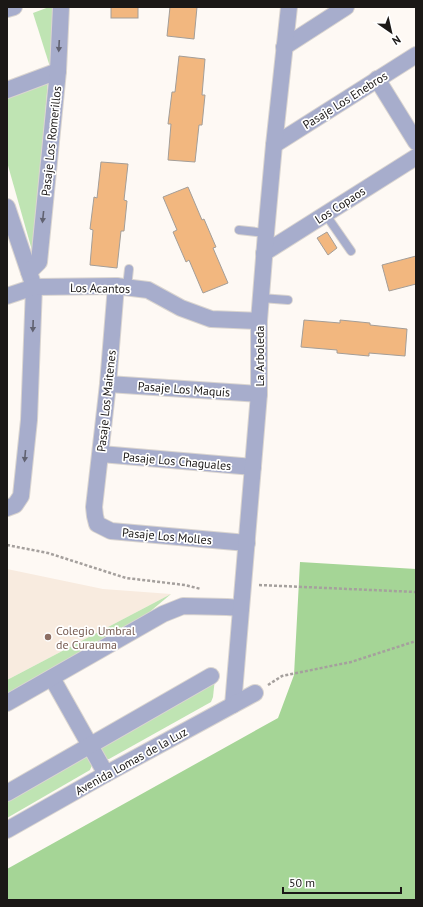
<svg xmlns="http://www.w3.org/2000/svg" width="423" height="907" font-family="'PT Sans',sans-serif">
<rect width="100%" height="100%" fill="#fef9f4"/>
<path fill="#f8ebdf" d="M 7,569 L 103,589 L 171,594 L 7,680 Z"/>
<g fill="#bfe4b3">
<path d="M 49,7 L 52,7 L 55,10 L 50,67 L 33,13 Z"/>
<path d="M 48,81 L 33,254 L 7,162 L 7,97 Z"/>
<path d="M 171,594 L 140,620 L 7,696 L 7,680 Z"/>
<path d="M 215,678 L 213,697 L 211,702 L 109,759 L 105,759 L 97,746 Z"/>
<path d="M 85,753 L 92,765 L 90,770 L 7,818 L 7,798 Z"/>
</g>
<path fill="#a5d596" d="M 300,562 L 416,569 L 416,900 L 7,900 L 7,869 L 278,718 L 294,675 Z"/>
<g fill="#f2b77f" stroke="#a49e98">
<rect x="111" y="7" width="27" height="11"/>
<path d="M 170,7 L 197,7 L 194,39 L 167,36 Z"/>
<path d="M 179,56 L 205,59 L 202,95 L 205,95 L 202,125 L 199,125 L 195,162 L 168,160 L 171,124 L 168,124 L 172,92 L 175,92 Z"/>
<path d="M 101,162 L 128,164 L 124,200 L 127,201 L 124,231 L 121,231 L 117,268 L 90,265 L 93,230 L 90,229 L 94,197 L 97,198 Z"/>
<path d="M 188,187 L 202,220 L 204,219 L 216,247 L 213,248 L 228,283 L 203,293 L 189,260 L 186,262 L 173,232 L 177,230 L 163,197 Z"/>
<path d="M 327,232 L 337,248 L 328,255 L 317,238 Z"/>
<path d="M 416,256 L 416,284 L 389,291 L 382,265 Z"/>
<path d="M 304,320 L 340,323 L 340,320 L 370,323 L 370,325 L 407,329 L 405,356 L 369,353 L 369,356 L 337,353 L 337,350 L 301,347 Z"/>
</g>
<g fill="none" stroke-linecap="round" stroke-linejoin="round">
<defs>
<g id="lane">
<path d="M 326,215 L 351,251"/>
<path d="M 239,230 L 266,233"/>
<path d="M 127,287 L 129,269"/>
<path d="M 261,298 L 288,300"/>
</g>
<g id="street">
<path d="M 7,9 L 14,7"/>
<path d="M 284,47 L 346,7"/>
<path d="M 377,79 L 416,142"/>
<path d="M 7,90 L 58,71"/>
<path d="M 274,145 L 416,55"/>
<path d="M 7,207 L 34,287 L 29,420 L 21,496 L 15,505 L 7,508"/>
<path d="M 264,253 L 416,157"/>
<path d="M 29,272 L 39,262 L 58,71 L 61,7"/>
<path d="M 116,286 L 108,384 L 94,507 L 95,516 L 97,524 L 111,531 L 247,543"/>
<path d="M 7,296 L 34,287 L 116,286 L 148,290 L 181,308 L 211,319 L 259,321"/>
<path d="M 108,384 L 259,394"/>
<path d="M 101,454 L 253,467"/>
<path d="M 52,678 L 106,774"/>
<path d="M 7,703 L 163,614 L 183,606 L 227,607 L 241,608"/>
<path d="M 233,705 L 259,394 L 259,321 L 266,233 L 274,145 L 289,7"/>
<path d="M 7,793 L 211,676"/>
<path d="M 7,830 L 106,774 L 255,693"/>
</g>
</defs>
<use href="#lane" stroke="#dad5d0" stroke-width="10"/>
<use href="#street" stroke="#dad5d0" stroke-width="18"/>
<g stroke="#a5a09d" stroke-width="2.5" stroke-dasharray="3 2" stroke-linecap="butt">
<path d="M 7,545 L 48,553 L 126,578 L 185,585 L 201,589"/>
<path d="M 259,585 L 416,592"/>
<path d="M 268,685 L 282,676 L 351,662 L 416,641"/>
</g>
<use href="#lane" stroke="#a7adcc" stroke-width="8"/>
<use href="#street" stroke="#a7adcc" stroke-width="16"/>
</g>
<defs><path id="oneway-solid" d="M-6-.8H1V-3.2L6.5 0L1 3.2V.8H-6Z"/></defs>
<g fill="#616271">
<use href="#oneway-solid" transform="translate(59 46) rotate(93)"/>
<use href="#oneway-solid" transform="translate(43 217) rotate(96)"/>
<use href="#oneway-solid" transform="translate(33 326) rotate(92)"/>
<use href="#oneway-solid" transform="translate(25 456) rotate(95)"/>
</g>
<circle fill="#8d6e63" stroke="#fff" stroke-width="1.5" cx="48" cy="637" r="4"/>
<g text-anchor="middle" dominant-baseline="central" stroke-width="3.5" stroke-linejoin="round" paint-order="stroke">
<g font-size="12" fill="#1b1816" stroke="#fff">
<text transform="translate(345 100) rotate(-32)">Pasaje Los Enebros</text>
<text transform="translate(51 141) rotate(-84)">Pasaje Los Romerillos</text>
<text transform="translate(340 205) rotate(-33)">Los Copaos</text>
<text transform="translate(100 288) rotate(1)">Los Acantos</text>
<text transform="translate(259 356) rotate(-90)">La Arboleda</text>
<text transform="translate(184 389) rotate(4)">Pasaje Los Maquis</text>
<text transform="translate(106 401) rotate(-84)">Pasaje Los Maitenes</text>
<text transform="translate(177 461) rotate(5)">Pasaje Los Chaguales</text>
<text transform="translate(167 536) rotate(5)">Pasaje Los Molles</text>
<text transform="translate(131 761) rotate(-29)">Avenida Lomas de la Luz</text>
</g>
<g font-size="12" fill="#785e54" stroke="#fff" text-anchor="start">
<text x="56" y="630">Colegio Umbral<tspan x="56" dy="14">de Curauma</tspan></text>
</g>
</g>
<rect width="423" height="907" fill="none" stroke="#1b1816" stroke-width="16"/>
<g transform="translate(391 32) rotate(146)" stroke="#ffffff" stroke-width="3" paint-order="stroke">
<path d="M0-3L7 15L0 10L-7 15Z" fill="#1b1816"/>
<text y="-6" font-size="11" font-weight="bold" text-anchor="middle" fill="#1b1816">N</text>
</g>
<path d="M283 887v6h118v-6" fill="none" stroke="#1b1816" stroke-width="2"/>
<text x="289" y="887" font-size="12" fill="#1b1816" stroke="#ffffff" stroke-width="3" paint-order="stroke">50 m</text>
</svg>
